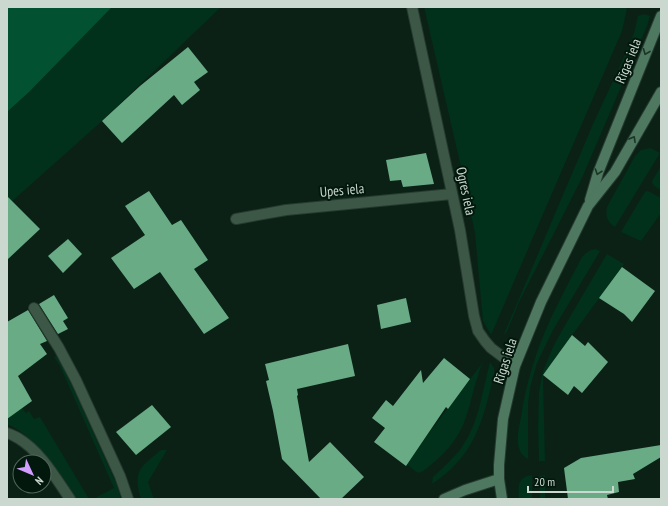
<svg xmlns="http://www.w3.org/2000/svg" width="668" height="506" font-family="'PT Sans Narrow',sans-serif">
<rect width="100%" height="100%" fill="#0b2115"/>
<g fill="#01301b">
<path d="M 112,7 L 221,7 L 102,121 L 10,203 L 7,200 L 7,112 L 29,92 Z"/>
<path d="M 424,7 L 627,7 L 626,13 L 622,31 L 491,335 L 483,321 L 475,233 L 461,167 Z"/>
<path d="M 644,14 L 650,16 L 647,26 L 582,178 L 519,302 L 508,329 L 506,333 L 504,334 L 593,124 L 629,46 L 634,33 L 638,16 Z"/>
<path d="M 650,148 L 660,153 L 615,227 C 607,222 605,216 607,207 L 635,156 L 641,150 Z"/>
<path d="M 661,166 L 661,190 C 657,188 652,186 652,181 Z"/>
<path d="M 647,191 L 650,192 L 661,198 L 661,213 L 641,241 L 621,232 L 643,195 L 645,192 Z"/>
<path d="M 595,249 L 600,251 L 553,330 L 537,363 L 530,388 L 528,404 L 528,459 C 513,451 518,431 521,417 C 526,383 536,351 550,320 C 560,299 571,278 582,257 C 586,253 589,250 595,249 Z"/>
<path d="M 607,254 L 624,264 L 543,375 L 545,461 L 539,461 L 538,428 L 539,392 L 543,371 L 553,347 L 564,327 Z"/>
<path d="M 56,356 L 63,366 L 107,463 L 117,485 L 121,499 L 93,499 L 114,488 L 60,366 L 54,357 Z"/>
<path d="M 484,361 C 481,366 479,371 478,376 C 473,389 471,404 466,417 C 460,436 447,452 432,464 C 418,475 420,476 407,464 L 428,434 Z"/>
<path d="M 490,362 L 494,368 L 494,374 C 483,421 475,456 432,484 L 433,477 L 449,462 L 460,450 L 468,437 L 474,424 L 479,408 Z"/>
<path d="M 7,406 L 22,408 L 26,413 L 29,411 L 34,419 L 40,417 L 89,499 L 76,499 C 58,473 38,437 7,424 Z"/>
<path d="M 161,450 L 167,450 L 148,482 L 154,499 L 141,499 C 132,470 141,467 161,450 Z"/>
<path d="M 532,475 L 532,499 L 519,499 C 518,487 517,477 532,475 Z"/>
<path d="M 545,475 L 545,499 L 540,499 L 539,476 Z"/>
</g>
<path fill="#025131" d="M 7,7 L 112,7 L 29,92 L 7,112 Z"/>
<g fill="#68ab85">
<path d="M 188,47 L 208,72 L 194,82 L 200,90 L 182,105 L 174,95 L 122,143 L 102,121 L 140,86 Z"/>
<path d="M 426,153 L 434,184 L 403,187 L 401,180 L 390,181 L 386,160 Z"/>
<path d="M 149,191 L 172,225 L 181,220 L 208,260 L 194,269 L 229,318 L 204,334 L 160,272 L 134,289 L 111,258 L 145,235 L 125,206 Z"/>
<path d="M 7,196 L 40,229 L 7,260 Z"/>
<path d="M 68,239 L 82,254 L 63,273 L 48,256 Z"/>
<path d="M 622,267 L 655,291 L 632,322 L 624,314 L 599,298 Z"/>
<path d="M 54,295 L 68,318 L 63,321 L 68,329 L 58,334 L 39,304 Z"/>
<path d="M 406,298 L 411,322 L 381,329 L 377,305 Z"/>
<path d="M 28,310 L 47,341 L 40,344 L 47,354 L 18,376 L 32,401 L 7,419 L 7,322 Z"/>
<path d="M 572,335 L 585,346 L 588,342 L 608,362 L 582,393 L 574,386 L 568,395 L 543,375 Z"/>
<path d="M 348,344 L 355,376 L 297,389 L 298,395 L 297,396 L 309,462 L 330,442 L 364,477 L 341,499 L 321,499 L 282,459 L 273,411 L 266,381 L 269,380 L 265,364 Z"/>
<path d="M 444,358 L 470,379 L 448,409 L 446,407 L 406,466 L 374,442 L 385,428 L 372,418 L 386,400 L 393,406 L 421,370 L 423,383 Z"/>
<path d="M 152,405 L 171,427 L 136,455 L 116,432 Z"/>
<path d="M 661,445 L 661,457 L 633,474 L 635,479 L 618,482 L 619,492 L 607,495 L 608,499 L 568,499 L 564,468 L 581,458 Z"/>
</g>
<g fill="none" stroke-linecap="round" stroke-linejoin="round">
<defs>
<g id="street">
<path d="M 412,7 L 460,230 L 474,316 L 478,331 L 485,341 L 491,348 L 515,366"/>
<path d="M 236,219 L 286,210 L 452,194"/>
<path d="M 34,308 L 59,348 L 76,380 L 120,476 L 128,499"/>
<path d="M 7,433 C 11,434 14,436 18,438 C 41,452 55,477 70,499"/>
</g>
<g id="secondary">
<path d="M 590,200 L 598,173 L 661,16"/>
<path d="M 444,499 L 465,490 L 499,479"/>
<path d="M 502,499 L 499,479 L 499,465 L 503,419 L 515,366 L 541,302 L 588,206 L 615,172 L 661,92"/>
</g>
</defs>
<use href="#street" stroke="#263b2f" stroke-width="12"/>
<use href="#secondary" stroke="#263b2f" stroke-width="12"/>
<use href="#street" stroke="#3d5747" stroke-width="10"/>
<use href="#secondary" stroke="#4e7860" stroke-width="10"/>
</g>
<defs><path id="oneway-chevron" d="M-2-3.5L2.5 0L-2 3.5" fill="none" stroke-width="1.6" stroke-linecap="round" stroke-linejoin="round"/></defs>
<g stroke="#1a3525">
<use href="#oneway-chevron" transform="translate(646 52) rotate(112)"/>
<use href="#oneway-chevron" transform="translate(633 139) rotate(-61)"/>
<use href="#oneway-chevron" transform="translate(598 172) rotate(109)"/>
</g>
<g text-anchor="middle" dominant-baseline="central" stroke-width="4" stroke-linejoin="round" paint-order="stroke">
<g font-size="14" fill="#cbd8d0" stroke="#03180c">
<text transform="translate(628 61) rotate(-68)">Rīgas iela</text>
<text transform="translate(342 190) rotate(-5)">Upes iela</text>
<text transform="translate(466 191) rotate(78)">Ogres iela</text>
<text transform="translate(505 361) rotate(-72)">Rīgas iela</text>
</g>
</g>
<rect width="668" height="506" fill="none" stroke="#cbd8d0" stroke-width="16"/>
<g transform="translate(32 474) rotate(134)"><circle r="19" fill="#03180c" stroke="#53655a"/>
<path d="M0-3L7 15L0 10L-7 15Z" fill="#d19dfe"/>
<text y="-6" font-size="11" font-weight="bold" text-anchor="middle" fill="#cbd8d0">N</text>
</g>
<path d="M528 486v6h85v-6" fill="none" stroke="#cbd8d0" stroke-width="2"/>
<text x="534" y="486" font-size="12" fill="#cbd8d0" stroke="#03180c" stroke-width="3" paint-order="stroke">20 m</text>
</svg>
